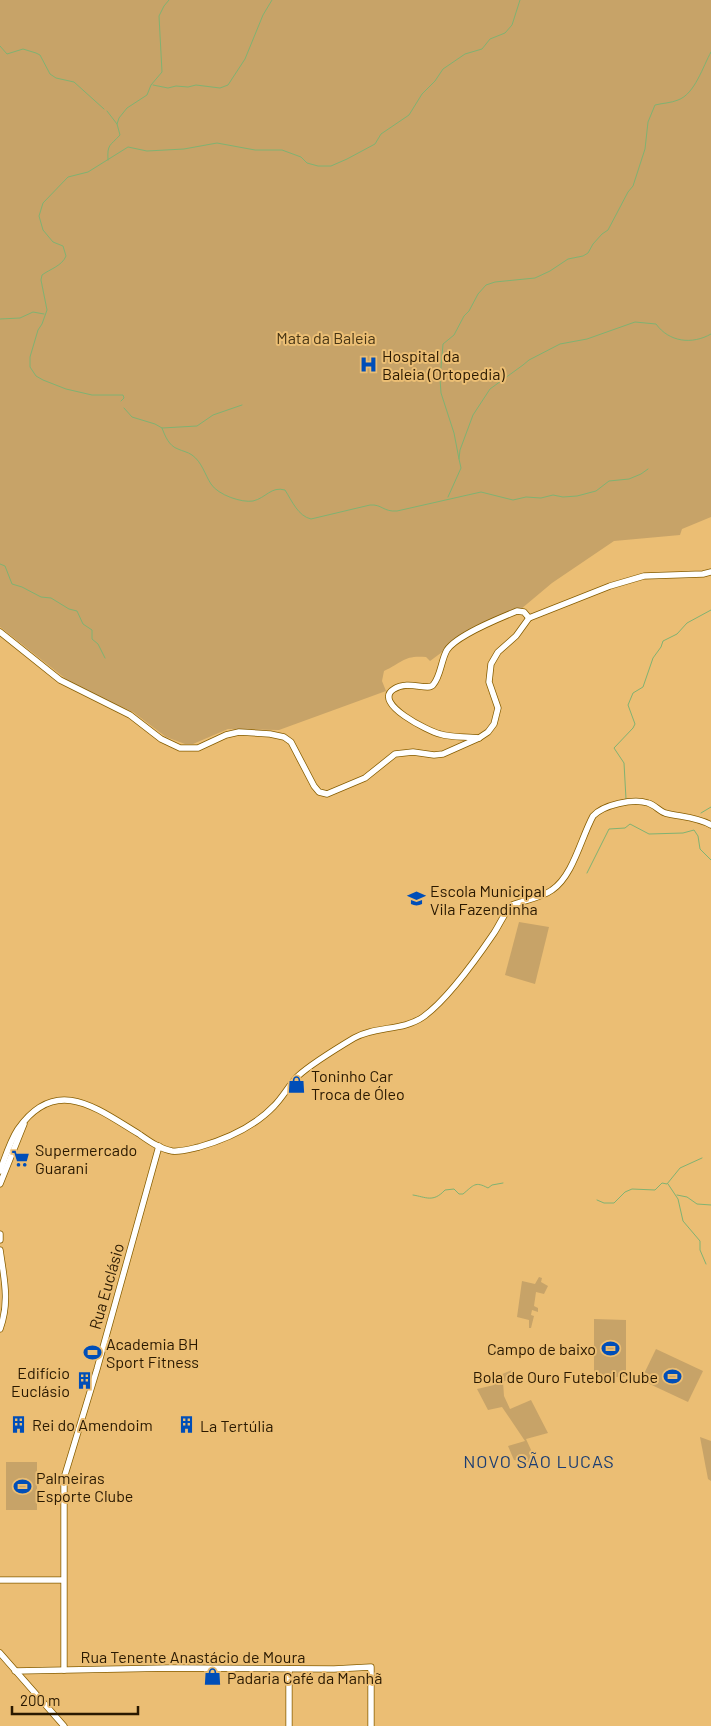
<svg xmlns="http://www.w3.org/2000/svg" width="711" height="1726" font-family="Barlow,sans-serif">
<rect width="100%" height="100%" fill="#ebbe74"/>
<g fill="#c7a368">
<path d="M 0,0 L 711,0 L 711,517 L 682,529 L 680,535 L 614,541 L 552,583 L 521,609 L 476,627 L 430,661 L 426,657 C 404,655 403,662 384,671 L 382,681 L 386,691 L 279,730 L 228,729 L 193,744 L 185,744 L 166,737 L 133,712 L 76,687 L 0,627 Z"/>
<path d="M 519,922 L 549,927 L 535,984 L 505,975 Z"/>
<path d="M 539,1277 L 542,1278 L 541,1282 L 548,1286 L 544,1294 L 536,1292 L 534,1306 L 538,1308 L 538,1312 L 532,1310 L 531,1315 L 534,1316 L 531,1328 L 529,1328 L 529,1320 L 517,1317 L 522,1281 L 535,1284 Z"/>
<path d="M 594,1319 L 626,1320 L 626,1377 L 594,1377 Z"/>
<path d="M 656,1349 L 703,1371 L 688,1402 L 641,1380 Z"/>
<path d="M 512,1370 L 515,1376 L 503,1382 L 504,1396 L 510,1409 L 531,1400 L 548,1433 L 526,1439 L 537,1463 L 514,1460 L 508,1446 L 525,1441 L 502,1407 L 488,1410 L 477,1389 L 494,1385 L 493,1378 Z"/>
<path d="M 700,1437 L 711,1441 L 711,1481 L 708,1479 Z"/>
<rect x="6" y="1462" width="31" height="48"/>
</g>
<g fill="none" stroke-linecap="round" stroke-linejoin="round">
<g stroke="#80b272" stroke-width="1">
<path d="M 0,46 L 7,54 L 23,49 L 36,53 L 40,55 L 50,74 L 56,78 L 74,82 L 104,109"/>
<path d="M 153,85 L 168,88 L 176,86 L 188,87 L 196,85 L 220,88 L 228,85 L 245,59 L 263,15 L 272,0"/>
<path d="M 107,111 L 117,124"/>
<path d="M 108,160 C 107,144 110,146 120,135 L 117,124 L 119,118 L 127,108 L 147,95 L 151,85 L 162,72 L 159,16 L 164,6 L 169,0"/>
<path d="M 0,319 L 20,318 L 33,312 L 44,314"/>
<path d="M 121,401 L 124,398 L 123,395 L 92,395 L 66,389 L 43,380 L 36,376 L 30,367 L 30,357 L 38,330 L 42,324 L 47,310 L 41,280 L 42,275 C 50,269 62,266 66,256 L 63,246 L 53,242 L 43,230 L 39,216 L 43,203 L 68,177 L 88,172 L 128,147 L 147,151 L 184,149 L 217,143 L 255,150 L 282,150 L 301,157 L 307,163 L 318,166 L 331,166 L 347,159 L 375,144 L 381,134 L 409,115 L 422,94 L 435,81 L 443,69 L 465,54 L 482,49 L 490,39 L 505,33 L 512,25 L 520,0"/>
<path d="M 124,408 L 132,417 L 155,424 L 162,428 L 197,426 L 213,415 L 242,405"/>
<path d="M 162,428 C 165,436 169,446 178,449 C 182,451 188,452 192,455 C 202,462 205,475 211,484 C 218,495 242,503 253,501 C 266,498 271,486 285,490 C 292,501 298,516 311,519 L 370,505 C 382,504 383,512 397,511 L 481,492 L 513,500 L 526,497 L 541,498 L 553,495 L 563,497 L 577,496 L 596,491 L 609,481 L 629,479 L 641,474 L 648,469"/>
<path d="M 459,459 L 454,433 L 441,393 L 440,379 L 443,344 L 454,335 L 464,316 L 469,311 L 478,294 L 486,285 L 495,282 L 535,278 L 550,271 L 568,259 L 583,256 L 588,253 L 593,244 L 602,234 L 608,230 L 628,192 L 633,186 L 645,149 L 648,122 L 655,105 C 663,103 671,103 678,100 C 695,94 703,66 711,52"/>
<path d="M 448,497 L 461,468 L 459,459 L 460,450 L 473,415 L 490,389 L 523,365 L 529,360 L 560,344 L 587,339 L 635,322 L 656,324 C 669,342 692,345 711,334"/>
<path d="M 0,564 L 5,566 L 12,584 L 22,587 L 41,597 L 51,598 L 69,609 L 77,611 L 83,624 L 92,630 L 92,639 L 98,644 L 105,658"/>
<path d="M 626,799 L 624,763 L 614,748 L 633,728 L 635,724 L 628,705 L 633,693 L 643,687 L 653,658 L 661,647 L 663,641 L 677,634 L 687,623 L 711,610"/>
<path d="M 701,813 L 711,807"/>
<path d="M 587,873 L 609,829 L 625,828 L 630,824 L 649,834 L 683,833 L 694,830 L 698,836 L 700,849 L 711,860"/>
<path d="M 668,1184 L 678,1199 L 683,1221 L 700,1241 L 700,1250 L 706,1264"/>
<path d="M 413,1195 C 426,1197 433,1203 445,1190 L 454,1189 L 459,1194 L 463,1194 C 474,1185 475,1181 488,1188 L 492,1185 L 503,1183"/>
<path d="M 677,1195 L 687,1197 L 697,1204 L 711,1205"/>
<path d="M 597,1200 L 604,1203 L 614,1203 L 625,1192 L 632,1189 L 655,1190 L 662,1183 L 667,1184 L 680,1168 L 702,1158"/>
</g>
<defs>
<g id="tertiary">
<path d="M 0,632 L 60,680 L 130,715 L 161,739 L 180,748 L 198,748 L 226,735 L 239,732 L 270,734 L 284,737 L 291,742 L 314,786 L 319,792 L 327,794 L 365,778 L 395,754 L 413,752 L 434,755 L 443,754 L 479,738 L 488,732 L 494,724 L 498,708 L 489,682 L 491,664 L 498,652 L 516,636 L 529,618 L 610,586 L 644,576 L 703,574 L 711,572"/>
<path d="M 479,738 C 466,736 453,738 440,734 C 430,732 371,703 394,689 C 408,680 428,691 433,685 C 441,676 441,660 447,650 C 457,635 500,618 517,611 L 524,612 L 529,618"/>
<path d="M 0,1171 C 5,1158 10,1141 18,1129 C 56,1075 96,1108 139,1134 C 149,1141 160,1149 172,1151 C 181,1152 190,1149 199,1147 C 227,1139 254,1127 274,1106 C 283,1097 289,1085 298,1076 C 310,1065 339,1047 354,1038 C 375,1026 403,1031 423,1017 C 447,1000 477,958 494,933 C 500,924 504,913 512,905 C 525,900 541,898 552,890 C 573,876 581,838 593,816 C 603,805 633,798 648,803 C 655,805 659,811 665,813 C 681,817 697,817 711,825"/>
<path d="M 0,1184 L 24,1124"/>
<path d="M 0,1234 L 0,1240"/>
<path d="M 0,1250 C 4,1278 10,1302 0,1329"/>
<path d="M 0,1580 L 63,1580"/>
<path d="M 0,1653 L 64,1726"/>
<path d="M 289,1669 L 289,1726"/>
<path d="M 64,1670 L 64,1478 L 97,1369 L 159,1146"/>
<path d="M 15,1671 L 171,1668 L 334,1669 L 371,1667 L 371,1726"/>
</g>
</defs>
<use href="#tertiary" stroke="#865d00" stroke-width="7"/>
<use href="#tertiary" stroke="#fff" stroke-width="5.5"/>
</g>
<defs>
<symbol id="hospital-bare" viewBox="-9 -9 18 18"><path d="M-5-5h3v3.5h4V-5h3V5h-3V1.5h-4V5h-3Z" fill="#004eb8" stroke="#ebbe74" stroke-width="2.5" paint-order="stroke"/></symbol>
<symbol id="school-bare" viewBox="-9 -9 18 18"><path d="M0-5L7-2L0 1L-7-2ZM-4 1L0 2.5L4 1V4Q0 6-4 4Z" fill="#004eb8" stroke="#ebbe74" stroke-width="2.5" paint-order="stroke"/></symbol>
<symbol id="shop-bare" viewBox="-9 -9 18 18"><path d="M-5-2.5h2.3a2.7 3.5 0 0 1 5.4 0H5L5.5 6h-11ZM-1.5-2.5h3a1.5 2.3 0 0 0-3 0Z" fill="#004eb8" stroke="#ebbe74" stroke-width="2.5" paint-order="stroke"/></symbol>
<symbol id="supermarket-bare" viewBox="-9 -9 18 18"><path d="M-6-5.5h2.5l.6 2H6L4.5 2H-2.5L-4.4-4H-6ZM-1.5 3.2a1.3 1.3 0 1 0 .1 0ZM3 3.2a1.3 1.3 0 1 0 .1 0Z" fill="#004eb8" stroke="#ebbe74" stroke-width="2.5" paint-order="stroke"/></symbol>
<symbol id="stadium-bare" viewBox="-9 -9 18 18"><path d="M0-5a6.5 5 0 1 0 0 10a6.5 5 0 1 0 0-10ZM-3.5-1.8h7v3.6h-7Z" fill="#004eb8" stroke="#ebbe74" stroke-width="2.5" paint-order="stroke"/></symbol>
<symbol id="building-bare" viewBox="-9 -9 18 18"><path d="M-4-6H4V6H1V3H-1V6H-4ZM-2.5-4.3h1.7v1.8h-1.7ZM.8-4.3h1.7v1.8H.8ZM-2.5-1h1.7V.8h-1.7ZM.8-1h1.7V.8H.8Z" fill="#004eb8" stroke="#ebbe74" stroke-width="2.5" paint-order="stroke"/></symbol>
</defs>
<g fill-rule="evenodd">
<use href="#hospital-bare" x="356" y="352" width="25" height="25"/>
<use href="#school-bare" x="404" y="886" width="25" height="25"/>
<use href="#shop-bare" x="284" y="1072" width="25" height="25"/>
<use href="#supermarket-bare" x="8" y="1146" width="25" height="25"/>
<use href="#stadium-bare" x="598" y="1336" width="25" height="25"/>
<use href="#stadium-bare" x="80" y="1340" width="25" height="25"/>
<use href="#stadium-bare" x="660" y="1364" width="25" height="25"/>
<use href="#building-bare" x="72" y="1368" width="25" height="25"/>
<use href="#building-bare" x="6" y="1412" width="25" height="25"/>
<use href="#building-bare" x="174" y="1412" width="25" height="25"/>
<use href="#stadium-bare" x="10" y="1474" width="25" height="25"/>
<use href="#shop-bare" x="200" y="1664" width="25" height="25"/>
</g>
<g text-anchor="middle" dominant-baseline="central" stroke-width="4" stroke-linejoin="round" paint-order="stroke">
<g font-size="16" fill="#473514" stroke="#ebbe74">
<text x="326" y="337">Mata da Baleia</text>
</g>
<g font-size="16" fill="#2a1900" stroke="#ebbe74" text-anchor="start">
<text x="382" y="355">Hospital da<tspan x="382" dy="18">Baleia (Ortopedia)</tspan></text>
<text x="430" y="890">Escola Municipal<tspan x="430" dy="18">Vila Fazendinha</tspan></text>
<text x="311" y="1075">Toninho Car<tspan x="311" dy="18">Troca de Óleo</tspan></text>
<text x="35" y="1149">Supermercado<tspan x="35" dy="18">Guarani</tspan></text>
<text x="106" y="1343">Academia BH<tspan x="106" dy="18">Sport Fitness</tspan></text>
<text x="596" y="1348" text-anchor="end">Campo de baixo</text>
<text x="70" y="1372" text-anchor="end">Edifício<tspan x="70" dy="18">Euclásio</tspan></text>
<text x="658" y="1376" text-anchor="end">Bola de Ouro Futebol Clube</text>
<text x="32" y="1424">Rei do Amendoim</text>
<text x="200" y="1425">La Tertúlia</text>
<text x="36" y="1477">Palmeiras<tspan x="36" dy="18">Esporte Clube</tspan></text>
<text x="227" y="1677">Padaria Café da Manhã</text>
</g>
<g font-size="16" fill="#2a1900" stroke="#ebbe74">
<text transform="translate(106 1286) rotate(-74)">Rua Euclásio</text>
<text x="193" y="1656">Rua Tenente Anastácio de Moura</text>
</g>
<g font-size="18" letter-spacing="1" fill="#1b3d72" stroke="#ebbe74">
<text x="539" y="1461">NOVO SÃO LUCAS</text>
</g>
</g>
<path d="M12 1706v8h126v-8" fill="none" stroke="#2a1900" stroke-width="2.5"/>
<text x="20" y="1706" font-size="15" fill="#2a1900" stroke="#ebbe74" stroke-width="4" paint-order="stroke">200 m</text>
</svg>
